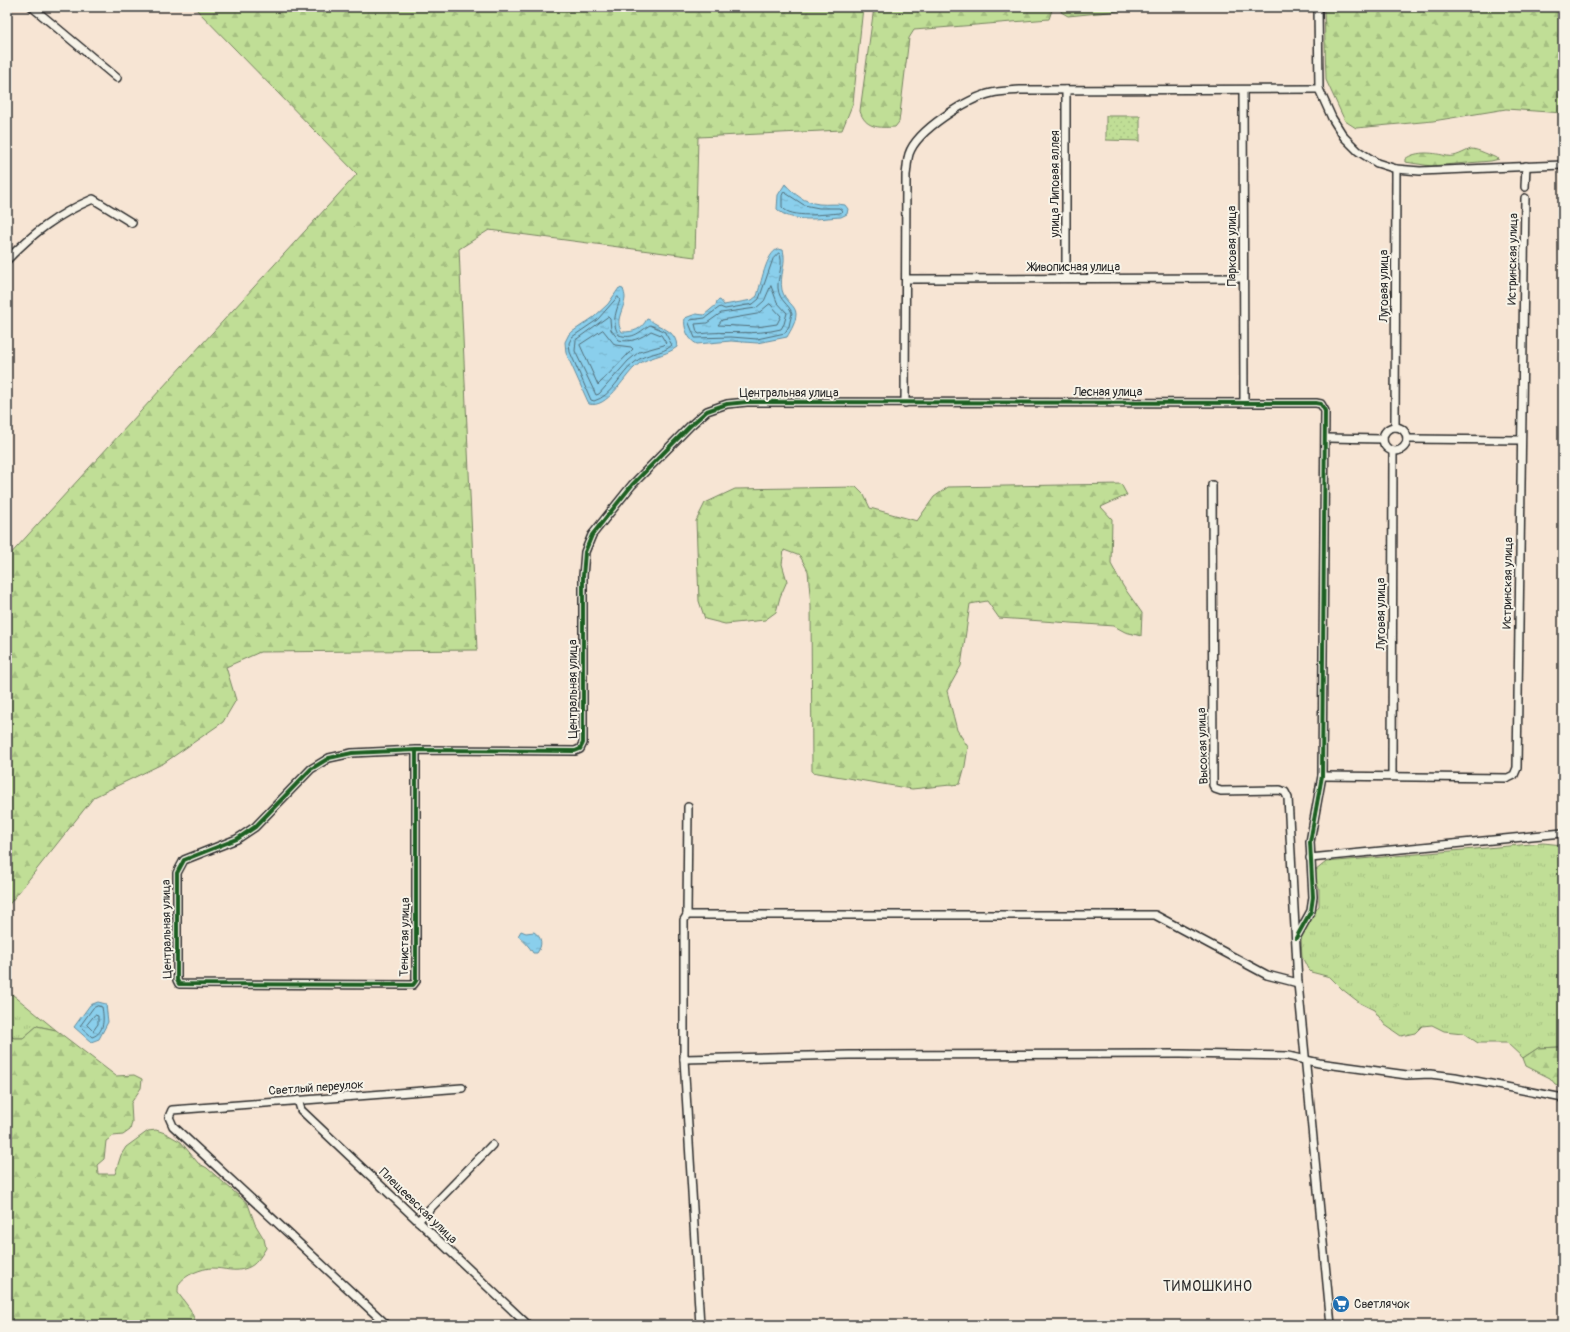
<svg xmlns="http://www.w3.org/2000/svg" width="1570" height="1332" font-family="Pangolin,sans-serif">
<defs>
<pattern id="grass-tufts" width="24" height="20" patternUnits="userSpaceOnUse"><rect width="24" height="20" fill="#c0de96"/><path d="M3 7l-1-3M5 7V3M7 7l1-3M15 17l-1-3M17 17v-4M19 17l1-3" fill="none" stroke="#a5bf81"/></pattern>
<pattern id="forest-firs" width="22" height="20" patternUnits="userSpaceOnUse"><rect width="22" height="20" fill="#c0de96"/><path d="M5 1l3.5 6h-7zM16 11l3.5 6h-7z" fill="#a5bf81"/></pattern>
<pattern id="park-dots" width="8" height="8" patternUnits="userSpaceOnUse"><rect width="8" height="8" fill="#c0de96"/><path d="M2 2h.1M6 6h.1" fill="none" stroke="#a5bf81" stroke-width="1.8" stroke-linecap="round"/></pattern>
<pattern id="water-ripples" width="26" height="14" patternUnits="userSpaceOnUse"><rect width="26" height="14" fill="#8acfec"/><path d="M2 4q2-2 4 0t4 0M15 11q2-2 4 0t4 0" fill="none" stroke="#77b2cb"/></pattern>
</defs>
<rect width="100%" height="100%" fill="#f7e5d4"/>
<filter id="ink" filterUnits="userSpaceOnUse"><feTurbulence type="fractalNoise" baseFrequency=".025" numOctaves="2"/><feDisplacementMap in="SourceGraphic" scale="8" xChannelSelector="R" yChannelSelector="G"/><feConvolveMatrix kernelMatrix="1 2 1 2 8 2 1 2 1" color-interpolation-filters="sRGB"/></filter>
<g filter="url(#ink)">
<g fill="url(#grass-tufts)" stroke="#768460">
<path d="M 1543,843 L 1563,845 L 1563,1049 L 1560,1047 L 1538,1048 L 1523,1058 L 1507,1043 L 1478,1043 L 1463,1033 L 1444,1031 L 1432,1025 L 1422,1026 L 1415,1033 L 1401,1036 L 1385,1025 L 1374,1010 L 1360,1003 L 1342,989 L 1330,977 L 1311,972 L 1308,969 L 1302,957 L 1301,939 L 1305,925 L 1319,906 L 1319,889 L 1314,876 L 1315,871 L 1326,862 Z"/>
<path d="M 7,990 L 56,1030 L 37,1026 L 23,1038 L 14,1038 L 7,1034 Z"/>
</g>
<g fill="url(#forest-firs)" stroke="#768460">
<path d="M 194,7 L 863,7 L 853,103 L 842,130 L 698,137 L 695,257 L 489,230 L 459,249 L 477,650 L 260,652 L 226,667 L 236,700 L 223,722 L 164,763 L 94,797 L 7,907 L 7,558 L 357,174 Z"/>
<path d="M 874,7 L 911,7 L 913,9 L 922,7 L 1053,7 L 1049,19 L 914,30 L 909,38 L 899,122 L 895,127 C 878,128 865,128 860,111 Z"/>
<path d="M 1062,7 L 1129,7 L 1129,10 L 1068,16 L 1061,12 Z"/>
<path d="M 1324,7 L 1563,7 L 1563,113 L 1506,109 L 1433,121 L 1356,128 L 1345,121 L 1326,80 Z"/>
<path d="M 1471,149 C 1478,149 1491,156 1499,159 L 1491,161 L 1431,166 L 1405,162 L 1405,159 C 1417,150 1435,153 1447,156 C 1455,158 1465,151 1471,149 Z"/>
<path d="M 1121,484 L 1127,495 L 1101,507 L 1112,519 L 1111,564 L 1123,586 L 1142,613 L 1141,636 L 1125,632 L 1114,626 L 999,618 L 987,601 L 970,604 L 961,666 L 947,691 L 957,730 L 968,747 L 965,766 L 960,784 L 912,789 L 812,772 L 811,606 L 808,571 L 800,556 L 784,550 L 782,564 L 787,581 L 780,597 L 776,612 L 765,620 L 725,624 L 705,619 L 699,601 L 696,521 L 705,503 L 735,489 L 856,487 L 864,495 L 870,508 L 917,521 L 934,497 L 948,487 Z"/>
<path d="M 37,1026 L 56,1030 L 116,1076 L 134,1075 L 142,1079 L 141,1088 L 131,1103 L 132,1122 L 130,1130 L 123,1135 L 113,1136 L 106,1141 L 104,1159 L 97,1165 L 98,1174 L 115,1174 L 121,1155 L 126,1147 L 148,1131 L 156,1130 L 165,1133 L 181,1142 L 198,1163 L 207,1168 L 248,1204 L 255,1224 L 264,1239 L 266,1248 C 261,1256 256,1265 247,1268 C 235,1273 224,1268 212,1268 C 203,1268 184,1275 179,1284 C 178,1286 178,1290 178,1293 L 190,1309 L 197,1325 L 158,1325 L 147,1321 L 120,1325 L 7,1325 L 7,1034 L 14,1038 L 23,1038 Z"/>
<path d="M 1560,1047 L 1563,1049 L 1563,1087 L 1555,1084 L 1550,1078 L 1526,1066 L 1523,1058 L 1538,1048 Z"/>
</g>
<path fill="url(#park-dots)" stroke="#768460" d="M 1106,116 L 1140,116 L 1140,141 L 1106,140 Z"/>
<g fill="url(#water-ripples)" stroke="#648d9f">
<path d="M 785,184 C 795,195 804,202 819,204 C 828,205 836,203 845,205 L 848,209 L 847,214 L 841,217 C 821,218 792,224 777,209 L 778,195 Z"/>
<path d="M 778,249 L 783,250 C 787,263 779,276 782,290 C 785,302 796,305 796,314 C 796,322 791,330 787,337 L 757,343 L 731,341 L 697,344 C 688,340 683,327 685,318 L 696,314 L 704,315 L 716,305 L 717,301 L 720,300 L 724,305 L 752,300 L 757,296 C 761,284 766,253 778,249 Z"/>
<path d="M 619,288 L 623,289 C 624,292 625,295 625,298 C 624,310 614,320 622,332 C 634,332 641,330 647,319 C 651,320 652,322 656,324 C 666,330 676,332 677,347 C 664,357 647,356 635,367 C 623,378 607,409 589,404 L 566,353 L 565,342 L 569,334 L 594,317 L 608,304 Z"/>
<path d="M 521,931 L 526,933 L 534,932 C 542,937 543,945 537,953 L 533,953 C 529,946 524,941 518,936 Z"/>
<path d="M 98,1002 L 106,1004 L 108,1022 L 99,1039 L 91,1042 L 74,1027 L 90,1005 Z"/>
</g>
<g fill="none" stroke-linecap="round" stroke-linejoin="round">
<g stroke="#516d78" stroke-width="1">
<path d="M 784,192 L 804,205 L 819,208 L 839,208 L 843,211 L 840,213 C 826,214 790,219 782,207 L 782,196 Z"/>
<path d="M 779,253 C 785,261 777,278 778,288 C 779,301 789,304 792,313 L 789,326 L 785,333 L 757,339 L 731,337 L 695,338 L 689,323 L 690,320 L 705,318 L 720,307 L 725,309 L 753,304 L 759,299 L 773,259 Z"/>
<path d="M 771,286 L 777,302 L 787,313 L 784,324 L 781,329 C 754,336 727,330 699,334 L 697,332 L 695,324 L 707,323 L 721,313 L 756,308 L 764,301 Z"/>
<path d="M 618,297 L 620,300 C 616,312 611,323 619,335 C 634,340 640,331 650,325 L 664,331 L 672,345 C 662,355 646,352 634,363 C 620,374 612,396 594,401 L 591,400 L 570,352 L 569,343 L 572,337 L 597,320 Z"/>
<path d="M 770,304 L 781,316 L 777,324 L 757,327 L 718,325 L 722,320 L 757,314 Z"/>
<path d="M 608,317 L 610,319 L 611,330 L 619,340 C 631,343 641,338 651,331 L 661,335 L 666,343 L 664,345 L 639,352 L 628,361 L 599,394 L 596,395 L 575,351 L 576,340 Z"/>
<path d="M 603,330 L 615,345 L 631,347 L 633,349 L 598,385 L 580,345 Z"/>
<path d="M 98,1006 L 102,1007 C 104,1018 105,1033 92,1037 L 80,1026 L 93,1008 Z"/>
<path d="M 95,1015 L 98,1016 L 98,1024 L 93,1031 L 87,1025 Z"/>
</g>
<defs>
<g id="street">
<path d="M 32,7 L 117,78"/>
<path d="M 1318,7 L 1319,89 L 1332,118 L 1344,137 L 1358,151 L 1377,163 L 1396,169 L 1420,171 L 1563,165"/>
<path d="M 1243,90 L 1244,402"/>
<path d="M 1525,187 L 1526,166"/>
<path d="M 7,260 C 33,233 58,214 93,199 L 132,223"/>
<path d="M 1066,277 L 1066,90"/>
<path d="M 906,279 L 1243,278"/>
<path d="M 905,403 L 906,175 C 907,169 907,161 909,154 C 917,130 968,98 992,93 C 1001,91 1011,91 1020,90 L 1319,89"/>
<path d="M 1395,427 L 1396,169"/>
<circle cx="1395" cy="439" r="12"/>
<path d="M 1326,438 L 1383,439"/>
<path d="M 1407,439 L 1521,440"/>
<path d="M 1212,485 L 1213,785 L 1215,789 L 1221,791 L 1280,790 L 1285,792 L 1288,798 L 1298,983 L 1331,1325"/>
<path d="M 416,750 L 416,981 L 413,985 L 179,984 L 177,980 L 177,873 L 184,860 L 237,839 L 255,827 L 311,769 L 329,758 L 352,753 L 416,750 L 575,751 L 580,749 L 583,743 L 583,576 L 585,552 L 592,535 L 632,485 L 690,426 L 707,411 L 727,404 L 747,402 L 1316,403 L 1321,404 L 1325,411 L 1322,776 L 1310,842 L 1313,897 L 1311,911 L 1296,938"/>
<path d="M 1322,776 L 1508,778 L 1514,775 L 1517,768 L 1525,198"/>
<path d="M 1392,776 L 1393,451"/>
<path d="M 688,807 L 687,915 L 684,920 L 684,1059 L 700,1325"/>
<path d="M 1310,858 L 1563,833"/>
<path d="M 687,915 L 1155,915 L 1267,975 L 1298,983"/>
<path d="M 684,1059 L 849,1055 L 1180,1054 L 1288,1056 L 1319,1063 L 1407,1075 L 1430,1074 L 1455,1077 L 1563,1098"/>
<path d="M 298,1100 L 301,1110 L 528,1325"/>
<path d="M 418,1221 L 492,1145"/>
<path d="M 387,1325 L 173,1126 L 169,1117 L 172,1110 L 462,1088"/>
</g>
</defs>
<use href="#street" stroke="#2b2b2b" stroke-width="10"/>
<use href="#street" stroke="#f7f3e8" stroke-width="7"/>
<defs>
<path id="cycleway" d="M 416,750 L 416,981 L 413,985 L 179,984 L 177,980 L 177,873 L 184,860 L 237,839 L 255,827 L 311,769 L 329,758 L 352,753 L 416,750 L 575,751 L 580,749 L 583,743 L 583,576 L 585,552 L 592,535 L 632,485 L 690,426 L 707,411 L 727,404 L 747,402 L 1316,403 L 1321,404 L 1325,411 L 1322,776 L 1310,842 L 1313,897 L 1311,911 L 1296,938"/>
</defs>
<use href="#cycleway" stroke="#f7f3e8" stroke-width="6"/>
<use href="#cycleway" stroke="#1b5e20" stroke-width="4"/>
</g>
</g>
<defs>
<symbol id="supermarket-disc" viewBox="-11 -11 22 22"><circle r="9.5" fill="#1f6fb2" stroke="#f7f3e8"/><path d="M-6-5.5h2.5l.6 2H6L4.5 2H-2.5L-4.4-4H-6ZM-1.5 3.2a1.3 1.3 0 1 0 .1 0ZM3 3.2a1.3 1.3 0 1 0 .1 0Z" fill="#fff"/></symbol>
</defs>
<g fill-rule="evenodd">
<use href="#supermarket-disc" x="1331" y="1294" width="20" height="20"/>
</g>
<g text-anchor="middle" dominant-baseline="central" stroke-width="4" stroke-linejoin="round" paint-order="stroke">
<g font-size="12" fill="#2b2b2b" stroke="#f7f3e8">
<text transform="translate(1055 184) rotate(-90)">улица Липовая аллея</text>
<text transform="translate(1232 246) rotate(-90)">Парковая улица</text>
<text transform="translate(1513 259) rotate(-89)">Истринская улица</text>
<text x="1074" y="267">Живописная улица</text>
<text transform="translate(1384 286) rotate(-90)">Луговая улица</text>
<text x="1108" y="392">Лесная улица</text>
<text x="789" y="393">Центральная улица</text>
<text transform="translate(1508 583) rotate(-89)">Истринская улица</text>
<text transform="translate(1381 614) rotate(-90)">Луговая улица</text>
<text transform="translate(573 689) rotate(-90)">Центральная улица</text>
<text transform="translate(1203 746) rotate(-92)">Высокая улица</text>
<text transform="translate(167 929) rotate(-91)">Центральная улица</text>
<text transform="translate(405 937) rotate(-89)">Тенистая улица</text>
<text transform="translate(316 1088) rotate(-4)">Светлый переулок</text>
<text transform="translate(418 1206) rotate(44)">Плещеевская улица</text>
</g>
<g font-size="12" fill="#2b2b2b" stroke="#f7f3e8" text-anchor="start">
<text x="1354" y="1304">Светлячок</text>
</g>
<g font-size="14" letter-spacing="1" fill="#2b2b2b" stroke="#f7f3e8">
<text x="1208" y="1286">ТИМОШКИНО</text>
</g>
</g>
<rect width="1570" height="1332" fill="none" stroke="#f7f3e8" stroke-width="24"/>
<rect x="12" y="12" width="1546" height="1308" fill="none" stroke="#2b2b2b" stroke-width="1.5" filter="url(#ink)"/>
</svg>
